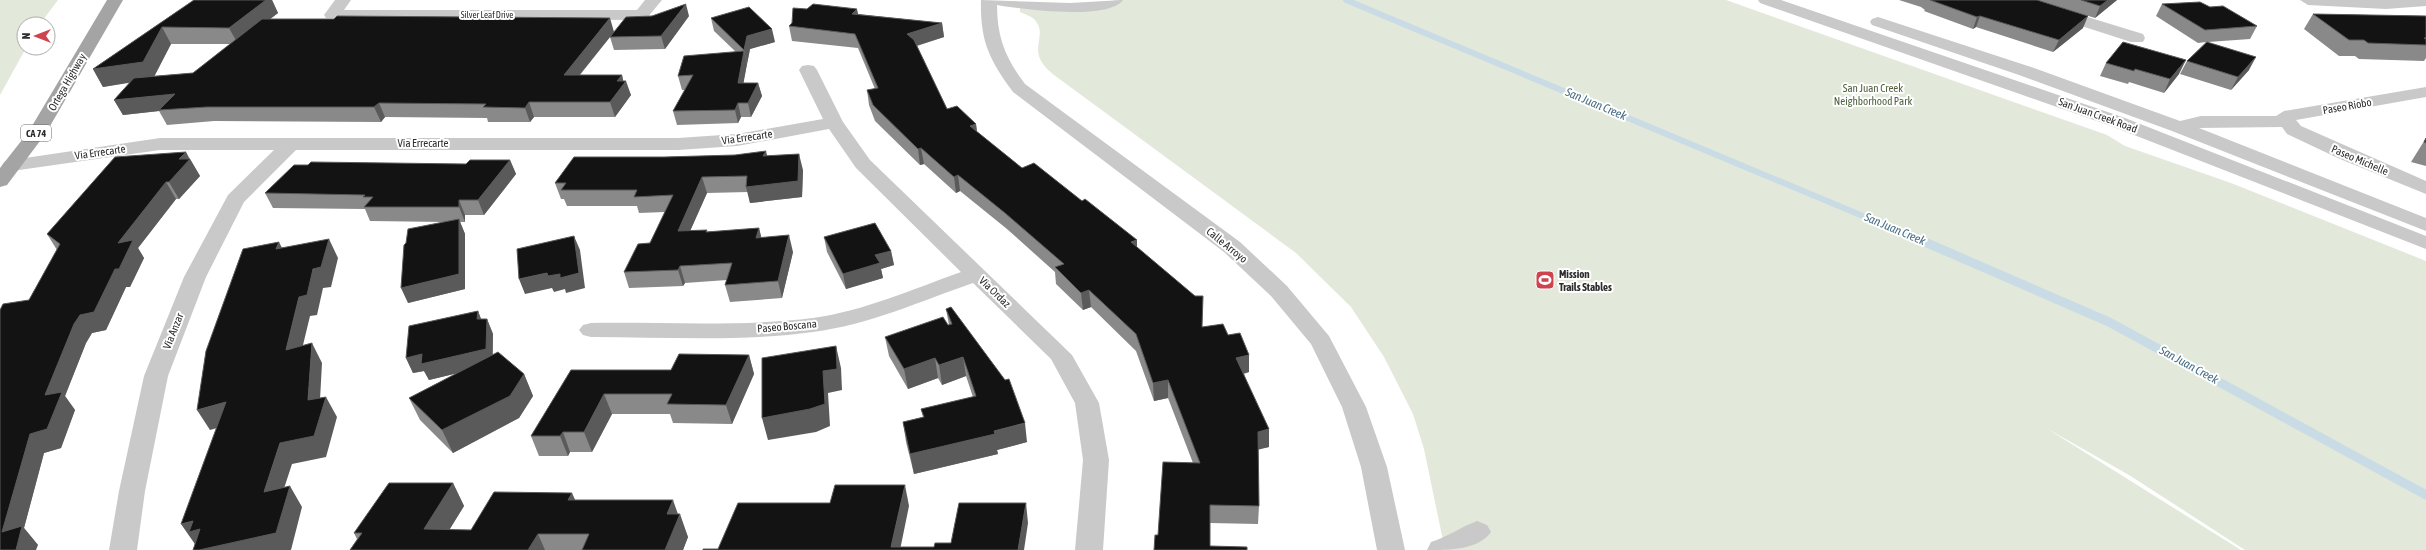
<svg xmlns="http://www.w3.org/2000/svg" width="2426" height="550" font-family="'Asap Condensed',sans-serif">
<rect width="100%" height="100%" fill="#fff"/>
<g fill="#e2e8da">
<path d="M 0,0 L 58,0 L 40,24 L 24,24 L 24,48 L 26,48 L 0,95 Z"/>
<path d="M 1115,0 L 1726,0 L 2107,135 L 2125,146 L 2231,183 L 2426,261 L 2426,550 L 2245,550 L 2129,475 L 2046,428 L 2241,550 L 1445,550 L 1424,449 L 1413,414 L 1384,357 L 1351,307 L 1296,253 L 1054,75 C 1022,50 1051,37 1034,19 C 1031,16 1024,14 1020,12 L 1020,3 L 1102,5 Z"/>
</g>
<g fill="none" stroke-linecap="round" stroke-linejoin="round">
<path stroke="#c9dbe5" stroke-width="6" d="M 1346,0 L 1913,237"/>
<path stroke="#c9dbe5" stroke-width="9" d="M 1911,236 L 2109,322 L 2426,495"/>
<g fill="#c9c9c9" fill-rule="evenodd">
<path d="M 335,0 L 351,0 L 344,10 L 637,10 L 645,0 L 662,0 L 647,18 L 641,20 L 326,18 L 324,15 Z"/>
<path d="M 981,0 L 1070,3 L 1123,0 C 1108,21 1020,9 997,5 C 997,38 1006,59 1025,84 L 1240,242 L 1287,286 L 1329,336 L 1366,407 L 1387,467 L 1405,550 L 1377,550 L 1361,467 L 1342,407 L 1311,344 L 1271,296 L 1224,252 L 1013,92 C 989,59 980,41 981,0 Z"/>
<path d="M 1758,0 L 1781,0 L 2125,118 L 2426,236 L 2426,249 L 2111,126 L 1760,3 Z"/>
<path d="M 2008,0 L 2032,0 L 2143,34 L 2145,38 L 2143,42 L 2131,42 L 2010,3 Z"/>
<path d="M 2300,0 L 2426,0 L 2426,6 L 2386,9 L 2308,5 Z"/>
<path d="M 1878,17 L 2031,67 L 2180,121 L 2201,116 L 2276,116 L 2284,111 L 2426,87 L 2426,97 L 2296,120 L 2301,126 L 2426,181 L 2426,194 L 2340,159 L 2287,134 L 2282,127 L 2199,128 L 2426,218 L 2426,231 L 2172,131 L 2019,75 L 1872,25 L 1870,22 L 1872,19 Z"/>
<path d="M 808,65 L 814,66 L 817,70 L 843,122 L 870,160 L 1072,355 L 1099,403 L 1109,460 L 1103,550 L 1075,550 L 1083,460 L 1075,403 L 1051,359 L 973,283 C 921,301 868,325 813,332 C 740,342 664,337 591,337 L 583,335 L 579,330 L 583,325 L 591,323 C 664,322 740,327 813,318 C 864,311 913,289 961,272 L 856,168 L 829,129 L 737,146 L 678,150 L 296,150 L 244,202 L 206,277 L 168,376 L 145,491 L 137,550 L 109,550 L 119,491 L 144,376 L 184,277 L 228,195 L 274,150 L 160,150 L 12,171 L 5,169 L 2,165 L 5,161 L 160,138 L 678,138 L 737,134 L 823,119 L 799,70 L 802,66 Z"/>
<path d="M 1477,521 L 1487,525 L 1491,532 C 1478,550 1450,550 1427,550 L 1431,542 C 1447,537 1461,527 1477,521 Z"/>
</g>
<path fill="#a4a4a4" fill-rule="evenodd" d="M 107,0 L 123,0 L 46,133 L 7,185 L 0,187 L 0,168 L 29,131 Z"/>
</g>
<g fill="#898989" fill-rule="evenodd">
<path d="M 194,0 L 272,0 L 278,13 L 270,19 L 614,31 L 689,16 L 665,49 L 614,50 L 610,37 L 580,75 L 622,75 L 623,81 L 631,95 L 615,117 L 534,117 L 530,122 L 488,122 L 487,118 L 385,117 L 381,122 L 214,121 L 167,125 L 159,111 L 123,115 L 114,100 L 130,82 L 103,87 L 93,69 ZM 171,44 L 230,44 L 193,73 L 154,76 Z"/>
<path d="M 1899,0 L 2117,0 L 2095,18 L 2040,1 L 2083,28 L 2053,52 L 1976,27 L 1973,29 L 1924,11 L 1925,10 L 1921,7 Z"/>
<path d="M 2162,4 L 2210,7 L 2257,26 L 2250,39 L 2208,42 L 2249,70 L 2231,90 L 2180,74 L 2187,61 L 2206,42 L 2198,43 L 2156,16 Z"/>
<path d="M 858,14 L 942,23 L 944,37 L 917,46 L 947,109 L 976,124 L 977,132 L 1022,168 L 1137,247 L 1203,327 L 1228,335 L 1249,355 L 1249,372 L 1244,374 L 1269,447 L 1258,449 L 1259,506 L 1258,524 L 1210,523 L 1154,550 L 1158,535 L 1193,463 L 1168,398 L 1154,401 L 1136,351 L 1091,307 L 1083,310 L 1056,284 L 1055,272 L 1007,229 L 960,191 L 956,193 L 924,164 L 920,165 L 875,121 L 869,105 L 867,90 L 875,89 L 858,48 L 792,41 L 789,26 Z"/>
<path d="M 2313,14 L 2426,16 L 2426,58 L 2424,61 L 2359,59 L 2355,56 L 2339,56 L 2304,29 Z"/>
<path d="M 711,18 L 775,42 L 750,49 L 747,64 L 747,63 L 747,64 L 743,83 L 758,83 L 762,96 L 751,117 L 741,117 L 738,123 L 677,125 L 673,111 L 685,90 L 682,90 L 678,76 L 736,52 L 714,31 Z"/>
<path d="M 2106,63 L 2179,74 L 2164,93 L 2129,82 L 2128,84 L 2100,76 Z"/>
<path d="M 2426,138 L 2426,166 L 2411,162 Z"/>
<path d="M 186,152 L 200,176 L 179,199 L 176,199 L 138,248 L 144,258 L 130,287 L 126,287 L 106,330 L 92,333 L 86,343 L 65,396 L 75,410 L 61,448 L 44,453 L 24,528 L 38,545 L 0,550 L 29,300 L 57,250 L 47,234 Z"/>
<path d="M 767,156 L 803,170 L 802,197 L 750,203 L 748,192 L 707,193 L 690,231 L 707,232 L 759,228 L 761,237 L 793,252 L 782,298 L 730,302 L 725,285 L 727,280 L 685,283 L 683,286 L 629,288 L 624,272 L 650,243 L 665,212 L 639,213 L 637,206 L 567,206 L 564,199 L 561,199 L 555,183 L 664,157 Z"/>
<path d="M 510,160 L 516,174 L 484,215 L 465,215 L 465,222 L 460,222 L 465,234 L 465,289 L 408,303 L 445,222 L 370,221 L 365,209 L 273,208 L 265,193 L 466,164 Z"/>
<path d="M 824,237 L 891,251 L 894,265 L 881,269 L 883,278 L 846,289 L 827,252 Z"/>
<path d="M 946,309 L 1027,442 L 997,450 L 998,454 L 914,474 L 906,442 L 903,422 L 923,417 L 921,409 L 973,397 L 966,376 L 942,385 L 938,378 L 908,389 L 889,356 L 885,337 L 949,325 Z"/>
<path d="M 478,311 L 481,319 L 487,319 L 493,334 L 493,354 L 524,374 L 533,396 L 519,418 L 453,453 L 420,420 L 409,398 L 457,373 L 429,380 L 424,371 L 413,373 L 406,358 Z"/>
<path d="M 749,355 L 754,374 L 732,424 L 673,423 L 670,414 L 612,414 L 592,452 L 570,452 L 568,456 L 539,456 L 531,436 L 571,370 L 671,370 Z"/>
<path d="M 453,483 L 464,506 L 449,530 L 471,530 L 575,500 L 678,514 L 688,537 L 683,550 L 350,550 L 357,539 L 354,533 Z"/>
</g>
<g fill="#5a5a5a">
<path d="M 266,0 L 272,0 L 278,13 L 238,44 L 229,28 Z"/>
<path d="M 2108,0 L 2117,0 L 2095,18 L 2100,6 Z"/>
<path d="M 686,4 L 689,16 L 665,49 L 661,36 Z"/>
<path d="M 857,9 L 860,23 L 852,14 Z"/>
<path d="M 1980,16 L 1976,27 L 1973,29 L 1977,17 Z"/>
<path d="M 2088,16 L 2083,28 L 2053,52 L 2059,40 Z"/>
<path d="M 610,18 L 614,32 L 568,89 L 564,75 Z"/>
<path d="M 942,23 L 944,37 L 909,48 L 907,34 Z"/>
<path d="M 162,27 L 171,44 L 153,79 L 103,87 L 93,69 Z"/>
<path d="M 772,29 L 775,42 L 750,49 L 747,64 L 744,50 L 747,36 Z"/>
<path d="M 744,51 L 747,64 L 741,97 L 738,83 Z"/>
<path d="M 2256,57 L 2249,70 L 2231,90 L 2238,77 Z"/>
<path d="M 2186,60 L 2179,74 L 2164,93 L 2170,79 Z"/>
<path d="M 622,75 L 624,84 L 626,81 L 631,95 L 615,117 L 610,102 L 617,81 Z"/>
<path d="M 758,83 L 762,96 L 751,117 L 748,103 Z"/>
<path d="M 175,94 L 159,111 L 123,115 L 114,100 Z"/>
<path d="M 529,102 L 534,117 L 530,122 L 525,108 Z"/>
<path d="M 379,103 L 385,117 L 381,122 L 374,107 Z"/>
<path d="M 738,103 L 741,117 L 738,123 L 735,110 Z"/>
<path d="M 976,124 L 978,140 L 970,126 Z"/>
<path d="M 921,148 L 924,164 L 920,165 L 918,149 Z"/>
<path d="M 766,151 L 770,167 L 763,156 Z"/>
<path d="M 186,152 L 189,159 L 190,159 L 200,176 L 179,199 L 169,182 L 179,159 Z"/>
<path d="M 799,154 L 803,170 L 802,197 L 750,203 L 746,187 Z"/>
<path d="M 510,160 L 516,174 L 484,215 L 478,200 Z"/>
<path d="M 958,175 L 960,191 L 956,193 L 954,177 Z"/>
<path d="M 702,177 L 707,193 L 683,247 L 678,231 Z"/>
<path d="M 166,182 L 176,199 L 138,248 L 144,258 L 130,287 L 126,287 L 106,330 L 92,333 L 86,343 L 65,396 L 75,410 L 61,448 L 44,453 L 24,528 L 38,545 L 36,550 L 16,550 L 2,532 L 30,434 L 45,395 L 74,324 L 80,315 L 115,269 L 118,243 Z"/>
<path d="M 459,200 L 465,215 L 465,222 L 459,207 Z"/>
<path d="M 459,219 L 465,234 L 465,289 L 408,303 L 401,288 Z"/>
<path d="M 759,228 L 763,244 L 756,238 Z"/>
<path d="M 789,235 L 793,252 L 782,298 L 778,281 Z"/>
<path d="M 574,236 L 580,250 L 585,288 L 566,293 L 565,289 L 554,292 L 552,288 L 525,294 L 519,279 L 547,273 Z"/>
<path d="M 329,239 L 338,258 L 331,287 L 323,288 L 317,315 L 310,316 L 297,370 L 286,350 L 299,297 Z"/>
<path d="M 1137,240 L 1137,257 L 1131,242 Z"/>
<path d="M 279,242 L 289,262 L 276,249 Z"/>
<path d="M 891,251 L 894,265 L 881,269 L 883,278 L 846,289 L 843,274 L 875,255 Z"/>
<path d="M 680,266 L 685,283 L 683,286 L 678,270 Z"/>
<path d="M 1089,290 L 1091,307 L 1083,310 L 1081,293 Z"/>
<path d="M 478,311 L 484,327 L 477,319 Z"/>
<path d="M 487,319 L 493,334 L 492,365 L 429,380 L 424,371 L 413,373 L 406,358 Z"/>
<path d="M 312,343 L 322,363 L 319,418 L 326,397 L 337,417 L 326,457 L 292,464 L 276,513 L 264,492 L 280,443 L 308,400 Z"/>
<path d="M 836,346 L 841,368 L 842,390 L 828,393 L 830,426 L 816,432 L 768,440 L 762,418 L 823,371 Z"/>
<path d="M 749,355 L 754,374 L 732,424 L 726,405 Z"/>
<path d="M 1249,355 L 1249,372 L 1236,375 L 1236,358 Z"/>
<path d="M 963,357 L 966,376 L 942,385 L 939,365 Z"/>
<path d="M 935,358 L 938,378 L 908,389 L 904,369 Z"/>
<path d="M 524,374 L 533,396 L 519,418 L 453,453 L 442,430 Z"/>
<path d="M 1168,380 L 1168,398 L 1154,401 L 1153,383 Z"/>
<path d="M 604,394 L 612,414 L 592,452 L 584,432 Z"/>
<path d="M 226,402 L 238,422 L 210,430 L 197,410 Z"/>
<path d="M 1025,423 L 1027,442 L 997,450 L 998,454 L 914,474 L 910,454 Z"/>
<path d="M 1269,429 L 1269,447 L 1257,450 L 1258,432 Z"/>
<path d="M 563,432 L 570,452 L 568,456 L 560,436 Z"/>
<path d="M 453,483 L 464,506 L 437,550 L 424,529 Z"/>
<path d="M 905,485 L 909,506 L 900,550 L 891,547 Z"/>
<path d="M 290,486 L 302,507 L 291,550 L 199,550 L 181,524 L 193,521 Z"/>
<path d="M 572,493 L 582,515 L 568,500 Z"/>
<path d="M 673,500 L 679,517 L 680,514 L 688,537 L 683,550 L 665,550 L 667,514 Z"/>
<path d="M 1026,503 L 1028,523 L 1024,550 L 1018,550 Z"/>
<path d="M 538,534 L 545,550 L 528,550 Z"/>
</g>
<g fill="#131313" stroke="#5a5a5a">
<path d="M 194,0 L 266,0 L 229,28 L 162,27 L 143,62 L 93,69 Z"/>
<path d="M 1930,0 L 2037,0 L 2088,16 L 2059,40 L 1980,16 L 1977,17 Z"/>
<path d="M 2081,0 L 2108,0 L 2100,6 Z"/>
<path d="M 2200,2 L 2210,7 L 2223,6 L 2257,26 L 2205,30 L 2162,4 Z"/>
<path d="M 686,4 L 661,36 L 610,37 L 626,17 L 652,16 Z"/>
<path d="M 813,4 L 857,9 L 852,14 L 942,23 L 907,34 L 914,40 L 947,109 L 957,106 L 976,124 L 970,126 L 1022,168 L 1034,163 L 1082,201 L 1085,199 L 1137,240 L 1131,242 L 1195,296 L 1203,296 L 1202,327 L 1223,324 L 1228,335 L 1240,333 L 1249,355 L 1236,358 L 1269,429 L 1258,432 L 1259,506 L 1210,505 L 1210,546 L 1247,547 L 1247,550 L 1154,550 L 1155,535 L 1158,535 L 1163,462 L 1200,463 L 1168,380 L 1153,383 L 1136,334 L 1089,290 L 1081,293 L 1055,267 L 1064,264 L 1005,213 L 958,175 L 954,177 L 921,148 L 918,149 L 873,105 L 867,90 L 878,88 L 855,34 L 789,26 L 792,23 L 793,8 L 807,9 Z"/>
<path d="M 749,7 L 772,29 L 747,36 L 744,50 L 711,18 Z"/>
<path d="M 2313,14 L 2426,16 L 2426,38 L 2424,38 L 2426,39 L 2426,45 L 2368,43 L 2364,40 L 2349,40 Z"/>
<path d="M 337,16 L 610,18 L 564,75 L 622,75 L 617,81 L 626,81 L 610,102 L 529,102 L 525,108 L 483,107 L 486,104 L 379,103 L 374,107 L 207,107 L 159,110 L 175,94 L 114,100 L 134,78 L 193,73 L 262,19 L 334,19 Z"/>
<path d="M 2123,42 L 2186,60 L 2170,79 L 2135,69 L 2134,71 L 2106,63 Z"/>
<path d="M 2207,42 L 2256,57 L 2238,77 L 2187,61 Z"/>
<path d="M 744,51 L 738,83 L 758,83 L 748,103 L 738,103 L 735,110 L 673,111 L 693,75 L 678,76 L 684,56 Z"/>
<path d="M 2426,138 L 2426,143 L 2424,142 Z"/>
<path d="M 766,151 L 763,156 L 799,154 L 798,181 L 746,187 L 747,176 L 702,177 L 678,231 L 707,230 L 706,232 L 759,228 L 756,238 L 789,235 L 778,281 L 725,285 L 732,263 L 680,266 L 678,270 L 624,272 L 638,244 L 650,243 L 673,195 L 634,197 L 637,190 L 561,190 L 566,183 L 555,183 L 574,157 L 664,157 L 735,155 Z"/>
<path d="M 186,152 L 179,159 L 190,159 L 169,182 L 166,182 L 118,243 L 133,240 L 119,269 L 115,269 L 94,312 L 80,315 L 74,324 L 45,395 L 62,392 L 47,429 L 30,434 L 2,532 L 22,526 L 16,550 L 0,550 L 0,310 L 3,304 L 29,300 L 60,244 L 47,234 L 115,157 Z"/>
<path d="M 470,160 L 510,160 L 478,200 L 459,200 L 459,207 L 364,207 L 373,197 L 363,197 L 365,195 L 265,193 L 294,165 L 308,165 L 311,162 L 466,164 Z"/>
<path d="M 459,219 L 459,274 L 401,288 L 404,245 L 406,243 L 408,229 Z"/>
<path d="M 875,223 L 891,251 L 875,255 L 880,263 L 843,274 L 824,237 Z"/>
<path d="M 574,236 L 579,273 L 560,278 L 560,274 L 548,276 L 547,273 L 519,279 L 517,249 Z"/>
<path d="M 329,239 L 321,267 L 313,269 L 307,295 L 299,297 L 286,350 L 312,343 L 308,400 L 326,397 L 314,436 L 280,443 L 264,492 L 290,486 L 276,533 L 199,550 L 193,550 L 200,529 L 189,532 L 193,521 L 181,524 L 226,402 L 197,410 L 206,351 L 243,249 L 279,242 L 276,249 Z"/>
<path d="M 951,307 L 1005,380 L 1009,379 L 1025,423 L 994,431 L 995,434 L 910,454 L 903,422 L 924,417 L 921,409 L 976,396 L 963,357 L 939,365 L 935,358 L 904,369 L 885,337 L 943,317 L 948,325 L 952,324 L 946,309 Z"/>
<path d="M 478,311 L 477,319 L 487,319 L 486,349 L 421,364 L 422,354 L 406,358 L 409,326 Z"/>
<path d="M 836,346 L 837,369 L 823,371 L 825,404 L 810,409 L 762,418 L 762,358 Z"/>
<path d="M 498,352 L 524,374 L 510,396 L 442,430 L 409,398 Z"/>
<path d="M 679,354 L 749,355 L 726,405 L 667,404 L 672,394 L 604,394 L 584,432 L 563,432 L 560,436 L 531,436 L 571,370 L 671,370 Z"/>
<path d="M 389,483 L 453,483 L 424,529 L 471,530 L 494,492 L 572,493 L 568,500 L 673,500 L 667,514 L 680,514 L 665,550 L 582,550 L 589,534 L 538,534 L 528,550 L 350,550 L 362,533 L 354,533 Z"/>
<path d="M 835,485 L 905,485 L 891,547 L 934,547 L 935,543 L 951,543 L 959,503 L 1026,503 L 1018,550 L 703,550 L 703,549 L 718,549 L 738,503 L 830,503 Z"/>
</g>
<defs>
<symbol id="stadium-square" viewBox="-11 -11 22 22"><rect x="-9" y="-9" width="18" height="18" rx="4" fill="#ce434e" stroke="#fff"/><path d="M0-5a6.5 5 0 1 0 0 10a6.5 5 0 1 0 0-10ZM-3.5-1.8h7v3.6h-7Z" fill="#fff"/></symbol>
</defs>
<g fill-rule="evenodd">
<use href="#stadium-square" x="1534" y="269" width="22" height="22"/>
</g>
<g text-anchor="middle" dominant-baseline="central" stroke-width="4" stroke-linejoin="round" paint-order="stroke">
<g font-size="9" fill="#2c2c2c" stroke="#fff">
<text x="487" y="15">Silver Leaf Drive</text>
</g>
<rect fill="#fff" stroke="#6b6b6b" stroke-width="1" x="21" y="125" width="30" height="16" rx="3"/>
<g font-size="10" font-weight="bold" fill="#2c2c2c">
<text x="36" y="133">CA 74</text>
</g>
<g font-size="11" fill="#2c2c2c" stroke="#fff">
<text transform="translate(67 82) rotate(-60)">Ortega Highway</text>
<text transform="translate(2347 106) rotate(-10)">Paseo Riobo</text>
<text transform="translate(2098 115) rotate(20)">San Juan Creek Road</text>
<text transform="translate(747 137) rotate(-8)">Via Errecarte</text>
<text x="423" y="143">Via Errecarte</text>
<text transform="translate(100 152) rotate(-8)">Via Errecarte</text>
<text transform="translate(2360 160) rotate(23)">Paseo Michelle</text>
<text transform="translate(1227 245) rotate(39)">Calle Arroyo</text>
<text transform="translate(995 292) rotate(44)">Via Ordaz</text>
<text transform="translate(787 326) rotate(-5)">Paseo Boscana</text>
<text transform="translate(173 331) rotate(-68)">Via Anzar</text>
</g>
<g font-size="11" fill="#4f613f" stroke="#fff">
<text x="1873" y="88">San Juan Creek<tspan x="1873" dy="13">Neighborhood Park</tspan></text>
</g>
<g font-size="11" font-weight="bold" fill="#2c2c2c" stroke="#fff" text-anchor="start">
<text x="1559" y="274">Mission<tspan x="1559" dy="13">Trails Stables</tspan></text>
</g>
<g font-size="12" font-style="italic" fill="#456b82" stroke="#fff">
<text transform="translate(1596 104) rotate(23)">San Juan Creek</text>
<text transform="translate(1895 229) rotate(23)">San Juan Creek</text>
<text transform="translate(2189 365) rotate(29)">San Juan Creek</text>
</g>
</g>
<g transform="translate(36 36) rotate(270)"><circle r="19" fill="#ffffff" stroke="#ababab"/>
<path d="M0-3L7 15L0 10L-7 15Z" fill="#ce434e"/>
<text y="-6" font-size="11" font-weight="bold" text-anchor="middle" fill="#2c2c2c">N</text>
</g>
</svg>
